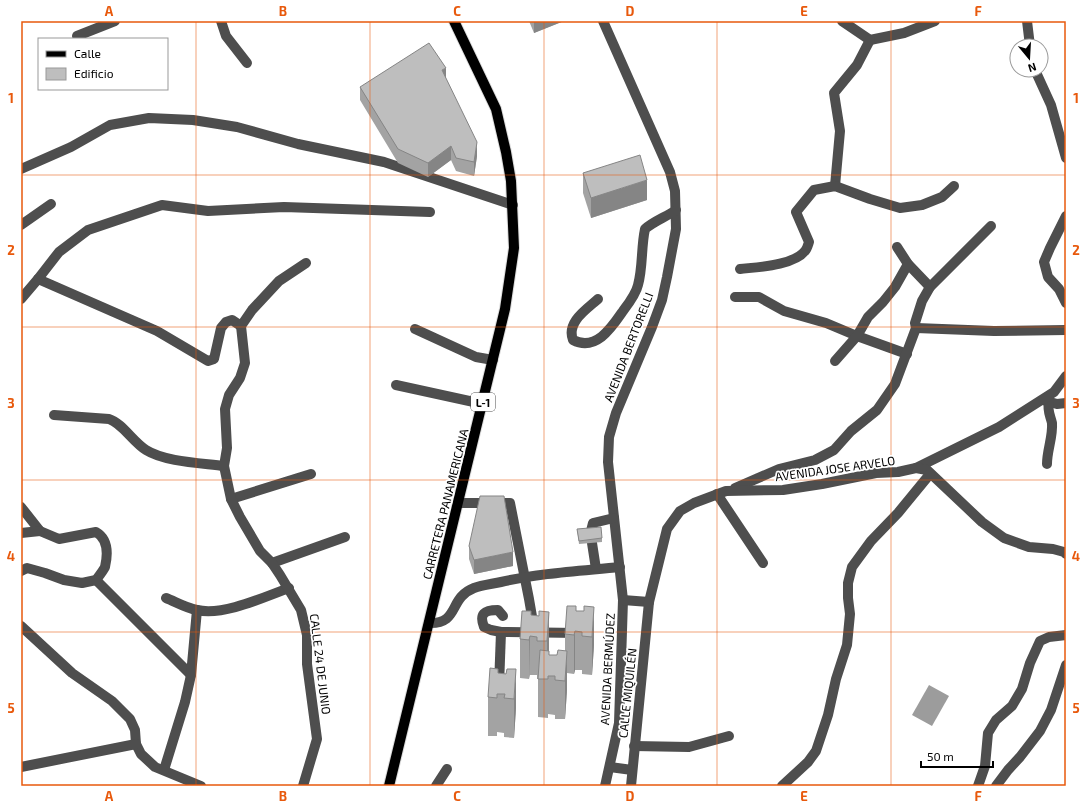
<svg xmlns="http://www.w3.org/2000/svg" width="1087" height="807" font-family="'Exo 2',sans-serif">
<rect width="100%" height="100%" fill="#fff"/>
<path fill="#9c9c9c" d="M 929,685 L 949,696 L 932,726 L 912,715 Z"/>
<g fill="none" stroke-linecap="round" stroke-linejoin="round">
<defs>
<path id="major" d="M 389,786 L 505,309 L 514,248 L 511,181 L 506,152 L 496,109 L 454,21"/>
</defs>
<use href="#major" stroke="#dbdbdb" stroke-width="12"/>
<g stroke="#4e4e4e" stroke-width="10">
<path d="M 221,21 L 226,36 L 247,63"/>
<path d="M 603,21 L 670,172 L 675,191 L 676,229 L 667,277 L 662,300 L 652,327 L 616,413 L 609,437 L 608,462 L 623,600 L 619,723 L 605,786"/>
<path d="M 842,21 L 870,40 L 904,33 L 935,21"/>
<path d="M 1027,21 L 1030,46"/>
<path d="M 77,36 L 115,21"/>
<path d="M 1035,70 L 1051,105 L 1066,158"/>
<path d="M 21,169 L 71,147 L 110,125 L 149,118 L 193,120 L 237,127 L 298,144 L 384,162 L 513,205"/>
<path d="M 835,186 L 840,131 L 834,93 L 857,65 L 870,40"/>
<path d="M 1066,216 L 1050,248 L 1044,262 L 1048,277 L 1059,289 L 1066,303"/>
<path d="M 21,225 L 51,204"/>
<path d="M 897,247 L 908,264 L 930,287"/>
<path d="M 740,269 C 757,267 793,266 805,251 C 807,249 808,245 809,242 L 796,212 L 814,190 L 835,186 L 870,199 L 900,208 L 922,205 L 942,197 L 954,186"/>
<path d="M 38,279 L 157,331 L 208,361 L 214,359 L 221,328 L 226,322 L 232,320 L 241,326"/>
<path d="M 735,297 L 759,297 L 784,311 L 826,323 L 857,336 L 907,354"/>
<path d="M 21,299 L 38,279 L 59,252 L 88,230 L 162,205 L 208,211 L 284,207 L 430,212"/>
<path d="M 598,299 C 587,309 566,322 573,340 C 596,352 612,327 623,311 C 629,303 636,294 638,285 C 643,267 641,247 645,229 C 654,221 666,217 676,210"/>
<path d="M 916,328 L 994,331 L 1066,330"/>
<path d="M 415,329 L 476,357 L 493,360"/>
<path d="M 835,361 L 857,336 L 868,317 L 883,302 L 895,287 L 908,264"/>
<path d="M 396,385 L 483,404"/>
<path d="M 1043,400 L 1057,404 L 1066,403"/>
<path d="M 54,415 L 109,419 C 122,423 133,442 146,450 C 165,462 202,463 224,466"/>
<path d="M 1047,464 C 1047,450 1053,437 1052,423 C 1050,415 1047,410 1049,402"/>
<path d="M 916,468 L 999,427 L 1054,392 L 1066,376"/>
<path d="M 735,488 L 779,469 L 815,460 L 834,450 L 851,431 L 877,410 L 895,384 L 916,328 L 915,323 L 922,301 L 930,287 L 991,226"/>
<path d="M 717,494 L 763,563"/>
<path d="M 231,499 L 311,474"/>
<path d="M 458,503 L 510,503 L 529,599 L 534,628"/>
<path d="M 21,507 L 40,531 L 59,539 L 96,532 C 108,539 108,554 105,567 C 103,571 99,576 96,580 L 82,583 L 64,580 L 45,573 L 27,568 L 21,571"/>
<path d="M 591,531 L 593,523 L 614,518"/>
<path d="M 21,533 L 40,531"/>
<path d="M 592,543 L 596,569"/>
<path d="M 272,563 L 345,537"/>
<path d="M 96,580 L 191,675"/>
<path d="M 166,598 C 176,602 186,608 197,610 C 224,616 264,597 289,588"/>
<path d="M 623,600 L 649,602"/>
<path d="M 503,616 L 498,610 C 484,610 479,614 484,627 L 491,630 L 501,632 L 578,633"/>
<path d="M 429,623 C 460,624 448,598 474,588 C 482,585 492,584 501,582 C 540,573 580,571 620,567"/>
<path d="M 21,626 L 72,673 L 112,701 L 130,719 L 135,730 L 136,744 L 141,754 L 155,767 L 201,786"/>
<path d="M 499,686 L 501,632"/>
<path d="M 634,746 L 689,747 L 729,736"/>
<path d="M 21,767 L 136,744"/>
<path d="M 610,767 L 632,770"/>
<path d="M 164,770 L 185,702 L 191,675 L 197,610"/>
<path d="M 303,786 L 317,739 L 307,664 L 307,635 L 301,610 L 280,575 L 272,563 L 260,551 L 240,517 L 231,499 L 224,466 L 227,448 L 225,409 L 229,395 L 240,378 L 245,363 L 241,326 L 252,310 L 279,281 L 306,263"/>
<path d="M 436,786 L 447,769"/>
<path d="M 631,786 L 649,602 L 667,529 L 680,511 L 694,503 L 726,491 L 783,490 L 822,484 L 876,473 L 898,472 L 916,468 L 927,470 L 982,522 L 1004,538 L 1029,547 L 1053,549 L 1064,552 L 1066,554"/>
<path d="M 782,786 L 808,762 L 816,751 L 828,715 L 836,679 L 847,645 L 850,614 L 848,598 L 848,583 L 852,567 L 871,541 L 898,513 L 930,474"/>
<path d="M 978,786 L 985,766 L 988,733 L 996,720 L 1012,706 L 1022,689 L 1030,663 L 1040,641 L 1049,637 L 1066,635"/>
<path d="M 996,786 L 1008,770 L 1020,757 L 1040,731 L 1051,710 L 1066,665"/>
</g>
<use href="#major" stroke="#000" stroke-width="10"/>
</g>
<g fill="#a3a3a3">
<path d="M 529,21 L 564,21 L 534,33 Z"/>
<path d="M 446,80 L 477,156 L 474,176 L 456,171 L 451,160 L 428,177 L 398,163 L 360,100 L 360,87 Z"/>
<path d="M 583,173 L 647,200 L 591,218 L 583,193 Z"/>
<path d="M 577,529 L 602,538 L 602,542 L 579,544 Z"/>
<path d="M 469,546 L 513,566 L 474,574 L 469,559 Z"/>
<path d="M 584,606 L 594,645 L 592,675 L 582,674 L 582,670 L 575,670 L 574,674 L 567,673 L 567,690 L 565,719 L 555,719 L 555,715 L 548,714 L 548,718 L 538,717 L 538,679 L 537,679 L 537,675 L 530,675 L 529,679 L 520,678 L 520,639 L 531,615 L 539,616 L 549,612 L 549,655 L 557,655 L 565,651 L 565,634 L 576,611 L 584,611 Z"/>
<path d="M 507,669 L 516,708 L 514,738 L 504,737 L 504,733 L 497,732 L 497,736 L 488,736 L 488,697 L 498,673 L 506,674 Z"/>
</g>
<g fill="#858585">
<path d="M 534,21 L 564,21 L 534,33 Z"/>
<path d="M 446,68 L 446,82 L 442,70 Z"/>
<path d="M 477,142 L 477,156 L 474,176 L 474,162 Z"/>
<path d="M 451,146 L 451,160 L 428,177 L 428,163 Z"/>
<path d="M 647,180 L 647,200 L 591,218 L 591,198 Z"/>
<path d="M 513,552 L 513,566 L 474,574 L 474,560 Z"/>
<path d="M 594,607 L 594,645 L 592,675 L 592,637 Z"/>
<path d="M 549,612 L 549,676 L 549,653 L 547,680 L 547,641 Z"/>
<path d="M 575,631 L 575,670 L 574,674 L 574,635 Z"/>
<path d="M 530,636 L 529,679 L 529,640 Z"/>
<path d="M 567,651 L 567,690 L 565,719 L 565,681 Z"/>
<path d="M 516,669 L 516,708 L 514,738 L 514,699 Z"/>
</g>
<g fill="#bebebe" stroke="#858585">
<path d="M 429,43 L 446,68 L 442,70 L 477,142 L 474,162 L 456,158 L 451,146 L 428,163 L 398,149 L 360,87 Z"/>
<path d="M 640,155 L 647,180 L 591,198 L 583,173 Z"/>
<path d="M 480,496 L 504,496 L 513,552 L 474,560 L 469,546 Z"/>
<path d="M 601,527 L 602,538 L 579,541 L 577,529 Z"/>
<path d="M 567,606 L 576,606 L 576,611 L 584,611 L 584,606 L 594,607 L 592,637 L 582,636 L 582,632 L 575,631 L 574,635 L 565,634 Z"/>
<path d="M 522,611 L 531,611 L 531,615 L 539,616 L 539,611 L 549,612 L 547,641 L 537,641 L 537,637 L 530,636 L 529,640 L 520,639 Z"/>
<path d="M 540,650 L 549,651 L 549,655 L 557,655 L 558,650 L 567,651 L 565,681 L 555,680 L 555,676 L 548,676 L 548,679 L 538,679 Z"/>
<path d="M 490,668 L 498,669 L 498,673 L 506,674 L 507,669 L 516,669 L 514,699 L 504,698 L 505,694 L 497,694 L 497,698 L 488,697 Z"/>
</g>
<path fill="none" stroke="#e8590c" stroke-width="1" stroke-opacity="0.55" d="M 196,21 L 196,786M 370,21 L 370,786M 544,21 L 544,786M 717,21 L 717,786M 891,21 L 891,786M 21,175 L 1066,175M 21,327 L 1066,327M 21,480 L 1066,480M 21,632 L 1066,632"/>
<g text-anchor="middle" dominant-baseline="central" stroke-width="3.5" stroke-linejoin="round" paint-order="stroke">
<rect fill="#fff" stroke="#4c4c4c" stroke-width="1" x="471" y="393" width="24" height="18" rx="3"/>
<g font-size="11" font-weight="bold" fill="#000">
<text x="483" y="402">L-1</text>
</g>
<g font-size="12" fill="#000" stroke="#fff">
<text transform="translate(628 347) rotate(-69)">AVENIDA BERTORELLI</text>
<text transform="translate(835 468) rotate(-8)">AVENIDA JOSE ARVELO</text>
<text transform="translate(445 504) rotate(-76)">CARRETERA PANAMERICANA</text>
<text transform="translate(321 664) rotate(83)">CALLE 24 DE JUNIO</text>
<text transform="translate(607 669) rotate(-87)">AVENIDA BERMÚDEZ</text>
<text transform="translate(627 693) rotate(-84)">CALLE MIQUILÉN</text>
</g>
</g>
<rect width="1087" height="807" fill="none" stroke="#ffffff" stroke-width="44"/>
<rect x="38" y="38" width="130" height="52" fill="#ffffff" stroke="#999999"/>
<rect x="46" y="51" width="20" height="6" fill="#000000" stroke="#999999"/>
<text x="74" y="58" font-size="12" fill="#000000">Calle</text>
<rect x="46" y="68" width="20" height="12" fill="#bebebe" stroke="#999999"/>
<text x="74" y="78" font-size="12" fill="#000000">Edificio</text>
<g transform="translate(1029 58) rotate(162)"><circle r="19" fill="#ffffff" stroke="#999999"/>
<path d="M0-3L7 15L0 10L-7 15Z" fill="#000000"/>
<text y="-6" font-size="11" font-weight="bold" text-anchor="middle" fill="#000000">N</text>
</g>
<path d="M921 761v6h72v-6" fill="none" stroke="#000000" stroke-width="2"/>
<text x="927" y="761" font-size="12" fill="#000000" stroke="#ffffff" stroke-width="3" paint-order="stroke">50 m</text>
<rect x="22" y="22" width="1043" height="763" fill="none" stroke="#e8590c" stroke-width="1.5"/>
<g font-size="13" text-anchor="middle" font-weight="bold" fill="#e8590c">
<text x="109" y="16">A</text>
<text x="283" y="16">B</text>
<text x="457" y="16">C</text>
<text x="630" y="16">D</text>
<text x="804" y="16">E</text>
<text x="978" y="16">F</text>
<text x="11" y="103">1</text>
<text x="1076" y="103">1</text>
<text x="11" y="255">2</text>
<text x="1076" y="255">2</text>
<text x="11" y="408">3</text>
<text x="1076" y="408">3</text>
<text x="11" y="561">4</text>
<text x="1076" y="561">4</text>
<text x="11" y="713">5</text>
<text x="1076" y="713">5</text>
<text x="109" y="801">A</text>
<text x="283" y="801">B</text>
<text x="457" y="801">C</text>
<text x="630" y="801">D</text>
<text x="804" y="801">E</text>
<text x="978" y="801">F</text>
</g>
</svg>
